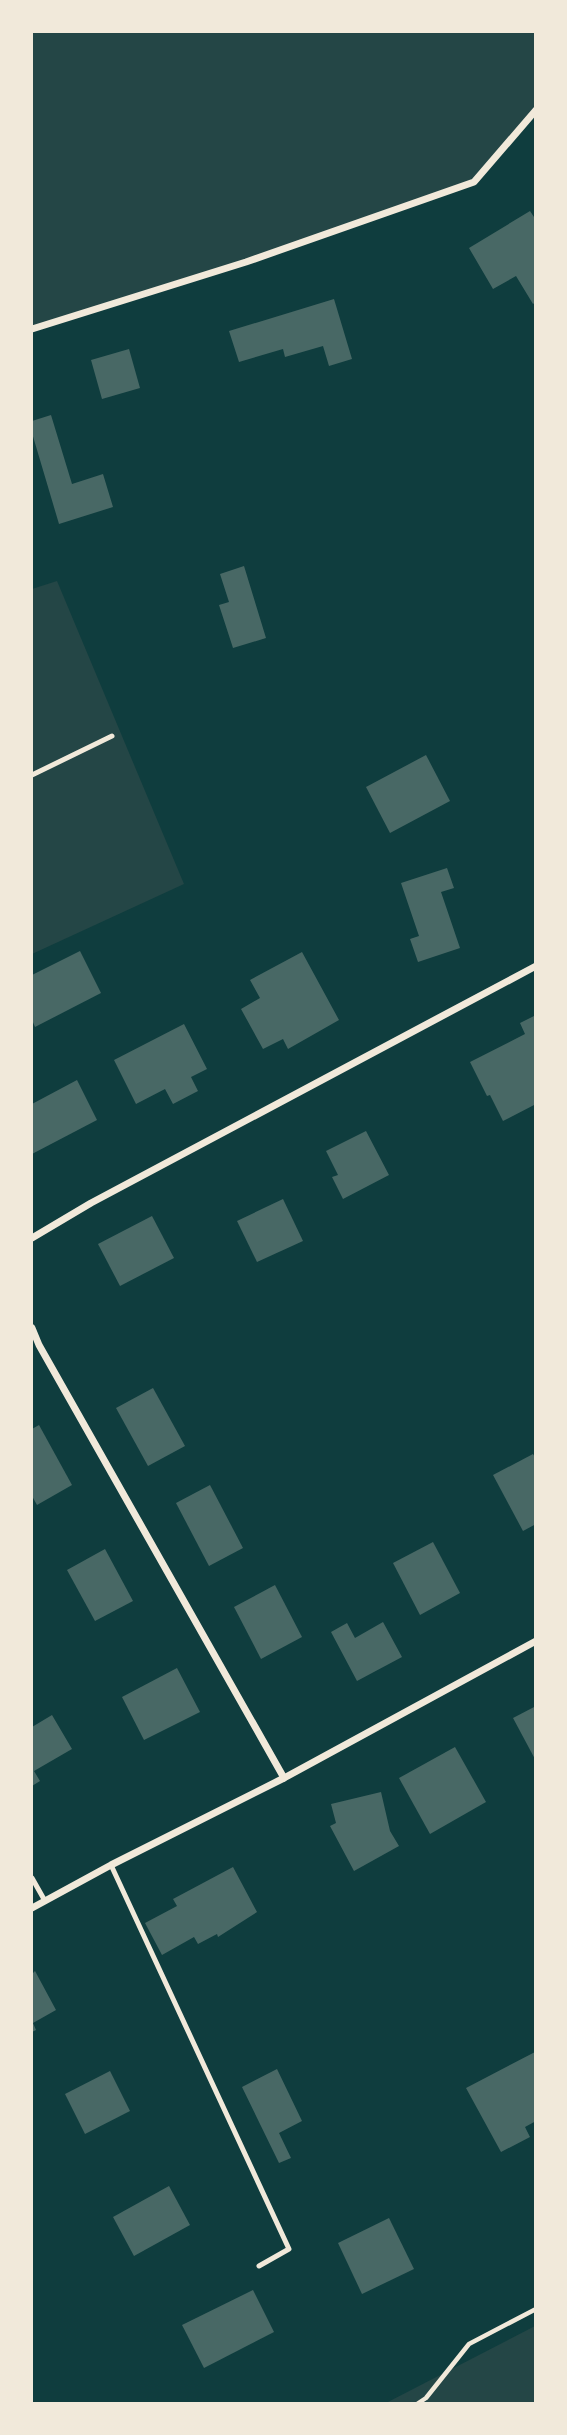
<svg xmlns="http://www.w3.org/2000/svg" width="567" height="2435" font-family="'Fira Sans',sans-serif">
<rect width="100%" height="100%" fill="#0f3d3e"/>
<g fill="#244646">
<path d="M 32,32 L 535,32 L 535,106 L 474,182 L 246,262 L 32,329 Z"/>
<path d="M 57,581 L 184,884 L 32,954 L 32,589 Z"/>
<path d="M 535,2326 L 535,2403 L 386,2403 Z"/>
</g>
<g fill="#486865">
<path d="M 530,211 L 536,220 L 536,302 L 533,304 L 516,276 L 493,289 L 469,248 Z"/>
<path d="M 334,299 L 352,359 L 329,366 L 323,346 L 285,357 L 283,349 L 239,362 L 229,331 Z"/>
<path d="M 129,349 L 140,388 L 102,399 L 91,360 Z"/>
<path d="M 51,415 L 72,484 L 103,474 L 113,507 L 59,524 L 32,433 L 32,421 Z"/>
<path d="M 244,566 L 266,638 L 233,648 L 219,605 L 229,602 L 220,574 Z"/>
<path d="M 426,755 L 450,801 L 390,833 L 366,787 Z"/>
<path d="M 447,868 L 454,888 L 441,892 L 460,948 L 418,962 L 410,939 L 419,936 L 401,883 Z"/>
<path d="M 80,951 L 101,993 L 35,1027 L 32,1020 L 32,975 Z"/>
<path d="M 302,952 L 339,1020 L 288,1049 L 283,1039 L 263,1049 L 241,1009 L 260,998 L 250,980 Z"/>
<path d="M 536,1015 L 536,1104 L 503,1121 L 490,1095 L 487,1096 L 470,1062 L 525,1034 L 520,1023 Z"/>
<path d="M 184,1024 L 207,1069 L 191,1077 L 198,1091 L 173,1104 L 165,1089 L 136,1104 L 114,1060 Z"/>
<path d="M 77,1080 L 97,1120 L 32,1154 L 32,1104 Z"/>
<path d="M 366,1131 L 389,1175 L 343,1199 L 332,1177 L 338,1175 L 326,1151 Z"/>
<path d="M 283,1199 L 303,1241 L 257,1262 L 237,1221 Z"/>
<path d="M 152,1216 L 174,1258 L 120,1286 L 98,1244 Z"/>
<path d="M 153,1388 L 185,1446 L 148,1466 L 116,1408 Z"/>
<path d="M 39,1425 L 72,1485 L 37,1505 L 32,1496 L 32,1429 Z"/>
<path d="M 533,1454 L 536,1459 L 536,1524 L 523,1531 L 493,1475 Z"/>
<path d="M 210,1485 L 243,1548 L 209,1566 L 176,1503 Z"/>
<path d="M 433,1542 L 460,1593 L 420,1615 L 393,1563 Z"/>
<path d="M 105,1549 L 133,1601 L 95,1621 L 67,1570 Z"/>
<path d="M 275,1585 L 302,1637 L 261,1659 L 234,1607 Z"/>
<path d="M 383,1622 L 402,1657 L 357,1681 L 331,1632 L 347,1623 L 355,1638 Z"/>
<path d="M 177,1668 L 200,1712 L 144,1740 L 122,1697 Z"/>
<path d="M 536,1706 L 536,1761 L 513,1718 Z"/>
<path d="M 52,1715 L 72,1749 L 34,1771 L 40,1781 L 32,1786 L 32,1727 Z"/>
<path d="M 455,1747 L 486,1802 L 430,1834 L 399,1778 Z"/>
<path d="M 381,1792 L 390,1831 L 399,1846 L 354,1871 L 330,1826 L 336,1823 L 331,1804 Z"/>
<path d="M 233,1867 L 257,1912 L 218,1937 L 217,1934 L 198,1944 L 194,1937 L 162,1955 L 145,1923 L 177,1906 L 173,1899 Z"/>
<path d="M 35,1971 L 56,2010 L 33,2023 L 36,2030 L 32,2032 L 32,1974 Z"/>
<path d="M 535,2052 L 536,2121 L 525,2127 L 530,2137 L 501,2152 L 466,2088 Z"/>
<path d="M 277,2069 L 302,2121 L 279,2133 L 291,2158 L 279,2163 L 242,2087 Z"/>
<path d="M 110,2071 L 130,2111 L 85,2134 L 65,2094 Z"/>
<path d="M 169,2186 L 190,2225 L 134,2256 L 113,2217 Z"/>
<path d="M 389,2218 L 414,2269 L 362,2294 L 338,2243 Z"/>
<path d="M 253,2290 L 274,2332 L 204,2368 L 182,2325 Z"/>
</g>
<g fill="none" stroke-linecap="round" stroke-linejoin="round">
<path stroke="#f1e9da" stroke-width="4.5" d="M 417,2404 L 426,2398 L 469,2344 L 536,2309"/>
<g stroke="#f1e9da" stroke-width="5">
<path d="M 32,775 L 112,736"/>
<path d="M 111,1865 L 289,2249 L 259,2266"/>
<path d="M 32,1878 L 45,1901"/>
</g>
<g stroke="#f1e9da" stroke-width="7">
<path d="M 32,329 L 246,262 L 474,182 L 536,110"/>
<path d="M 32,1238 L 91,1203 L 536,966"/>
<path d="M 32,1328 L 39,1345 L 284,1778"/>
<path d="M 32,1908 L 111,1865 L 284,1778 L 536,1641"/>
</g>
</g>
<rect width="567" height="2435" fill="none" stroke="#f1e9da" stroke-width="66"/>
</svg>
